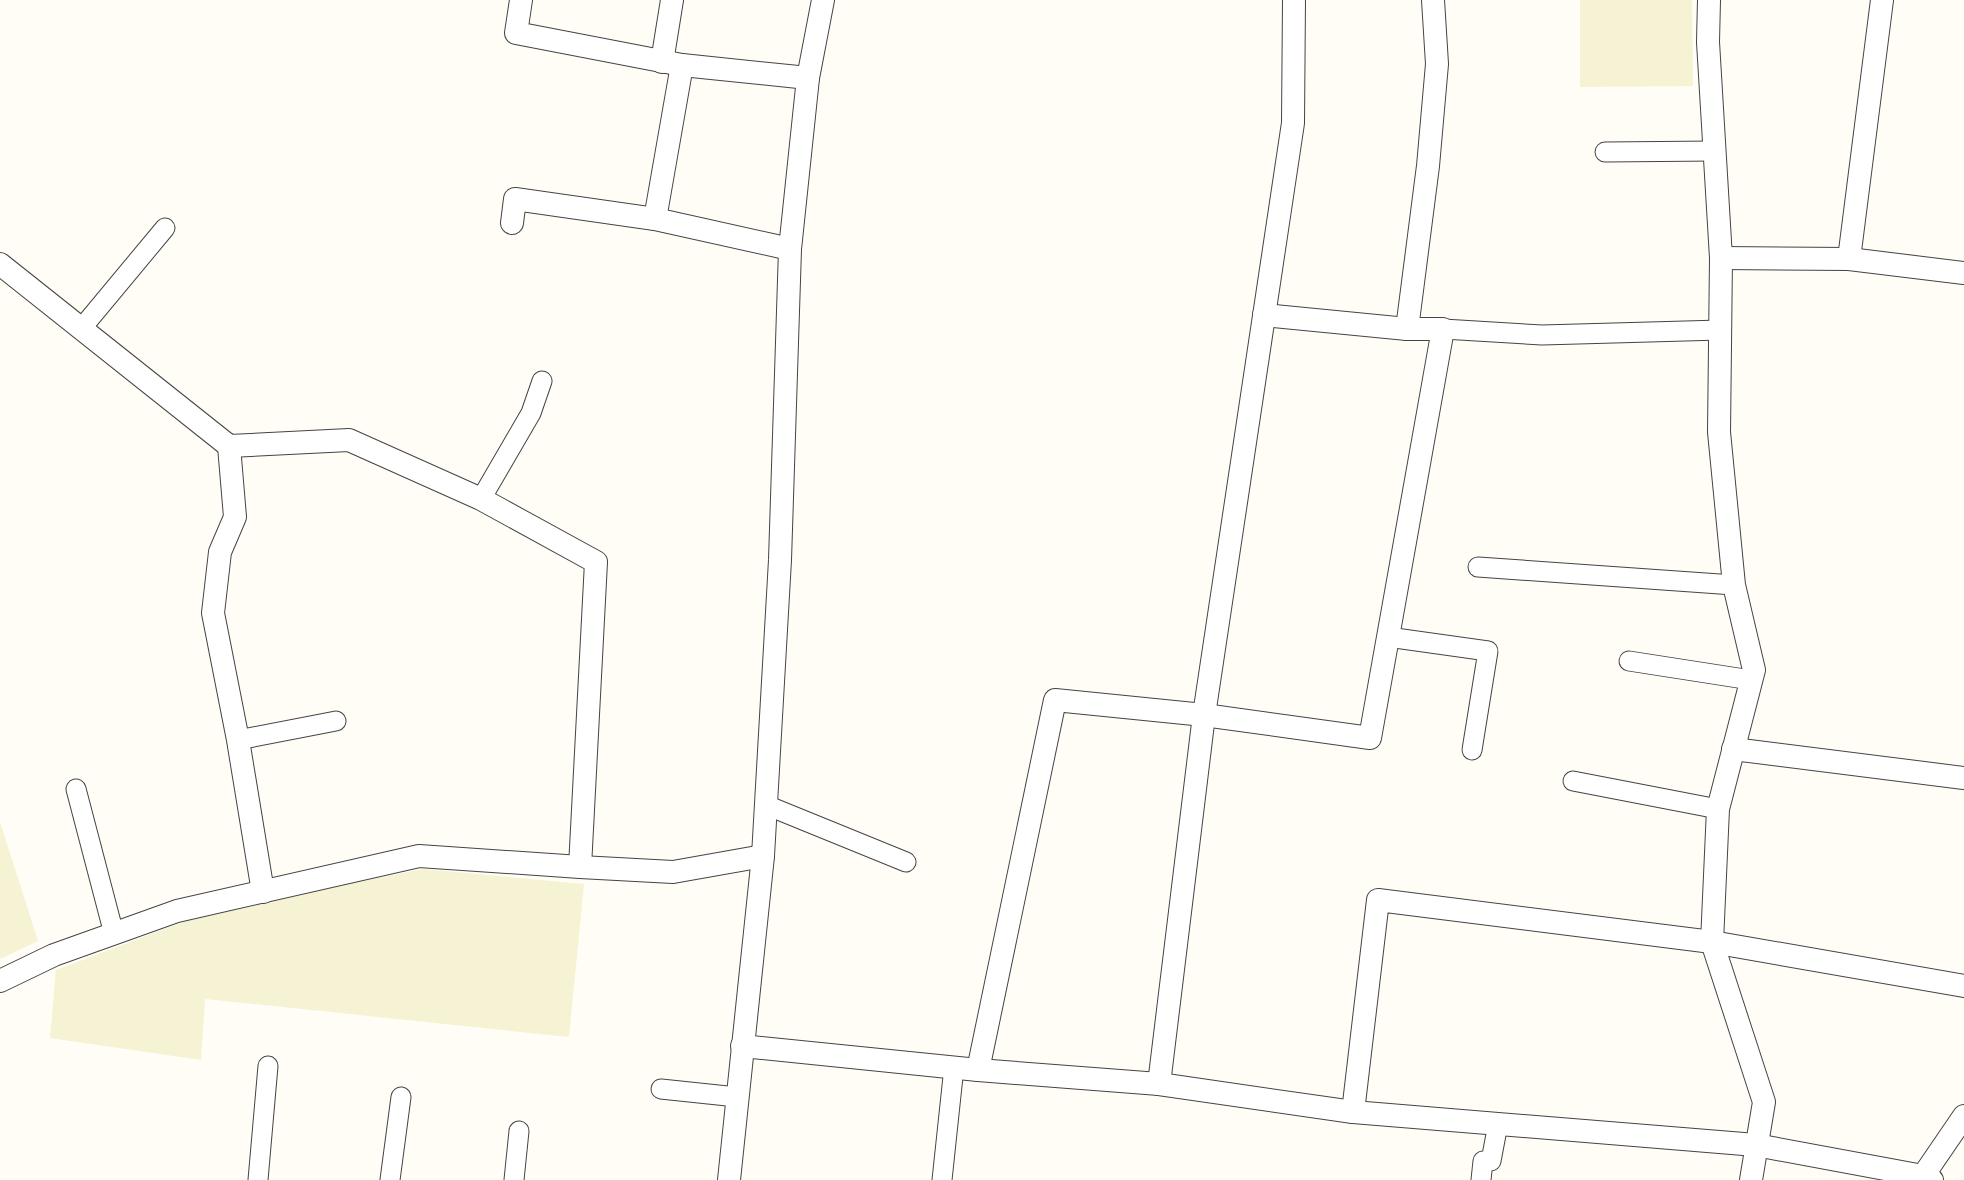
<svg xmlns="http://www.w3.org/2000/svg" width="1964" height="1180" font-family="'IBM Plex Serif',serif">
<rect width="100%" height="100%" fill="#fffdf5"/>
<g fill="#f6f3d4">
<path d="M 1580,0 L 1692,0 L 1693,86 L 1580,87 Z"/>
<path d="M 0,822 L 38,941 L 0,959 Z"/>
<path d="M 423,869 L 584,884 L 569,1037 L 205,999 L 201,1060 L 50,1038 L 56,970 L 209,912 Z"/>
</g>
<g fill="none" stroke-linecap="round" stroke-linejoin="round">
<defs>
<g id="lane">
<path d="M 1605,152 L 1715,151"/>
<path d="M 81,329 L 165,228"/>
<path d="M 1443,329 L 1542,335 L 1721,330"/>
<path d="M 481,499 L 531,413 L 542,381"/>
<path d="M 1478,567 L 1734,585"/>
<path d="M 1388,637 L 1488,651 L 1472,750"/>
<path d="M 1629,661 L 1751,680"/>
<path d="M 238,740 L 336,721"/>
<path d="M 1573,781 L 1718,809"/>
<path d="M 76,789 L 114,934"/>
<path d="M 766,805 L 906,862"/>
<path d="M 661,1089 L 737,1097"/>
<path d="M 258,1180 L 268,1066"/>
<path d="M 390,1180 L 401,1097"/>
<path d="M 514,1180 L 519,1131"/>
<path d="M 942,1180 L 954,1067"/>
<path d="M 1481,1180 L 1483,1161 L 1491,1161 L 1498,1124"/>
</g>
<g id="street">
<path d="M 521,0 L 516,33 L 682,65 L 808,78"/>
<path d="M 1709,0 L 1708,42 L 1721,258 L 1719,432 L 1734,585 L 1754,670 L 1718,809 L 1712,942 L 1764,1102 L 1751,1180"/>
<path d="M 662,62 L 672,0"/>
<path d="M 655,219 L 682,65"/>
<path d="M 512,223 L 515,199 L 655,219 L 790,249"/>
<path d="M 1721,258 L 1849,259 L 1964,273"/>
<path d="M 1849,259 L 1882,0"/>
<path d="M 0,264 L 229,446 L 349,440 L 481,499 L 596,562 L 580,867"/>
<path d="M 1407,329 L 1428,166 L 1437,64 L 1433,0"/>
<path d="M 229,446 L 235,517 L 220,552 L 213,613 L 238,740 L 263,892"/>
<path d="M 1733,749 L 1964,778"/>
<path d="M 0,981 L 54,955 L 177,911 L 419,856 L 580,867 L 673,872 L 763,856"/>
<path d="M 742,1046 L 978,1070 L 1159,1084 L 1353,1112 L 1756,1145 L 1923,1176 L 1932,1180"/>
<path d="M 978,1070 L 1055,700 L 1204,715 L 1370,738 L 1443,329 L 1407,329 L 1264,315"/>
<path d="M 1159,1084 L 1204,715 L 1293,123 L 1294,0"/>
<path d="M 1353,1112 L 1378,900 L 1712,942 L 1964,986"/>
<path d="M 1923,1176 L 1964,1116"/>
<path d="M 729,1180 L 763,856 L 780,560 L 790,249 L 808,78 L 823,0"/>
</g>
</defs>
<use href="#lane" stroke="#444" stroke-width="21"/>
<use href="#street" stroke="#444" stroke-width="24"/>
<use href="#lane" stroke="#fff" stroke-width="19"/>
<use href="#street" stroke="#fff" stroke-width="22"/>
</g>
</svg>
